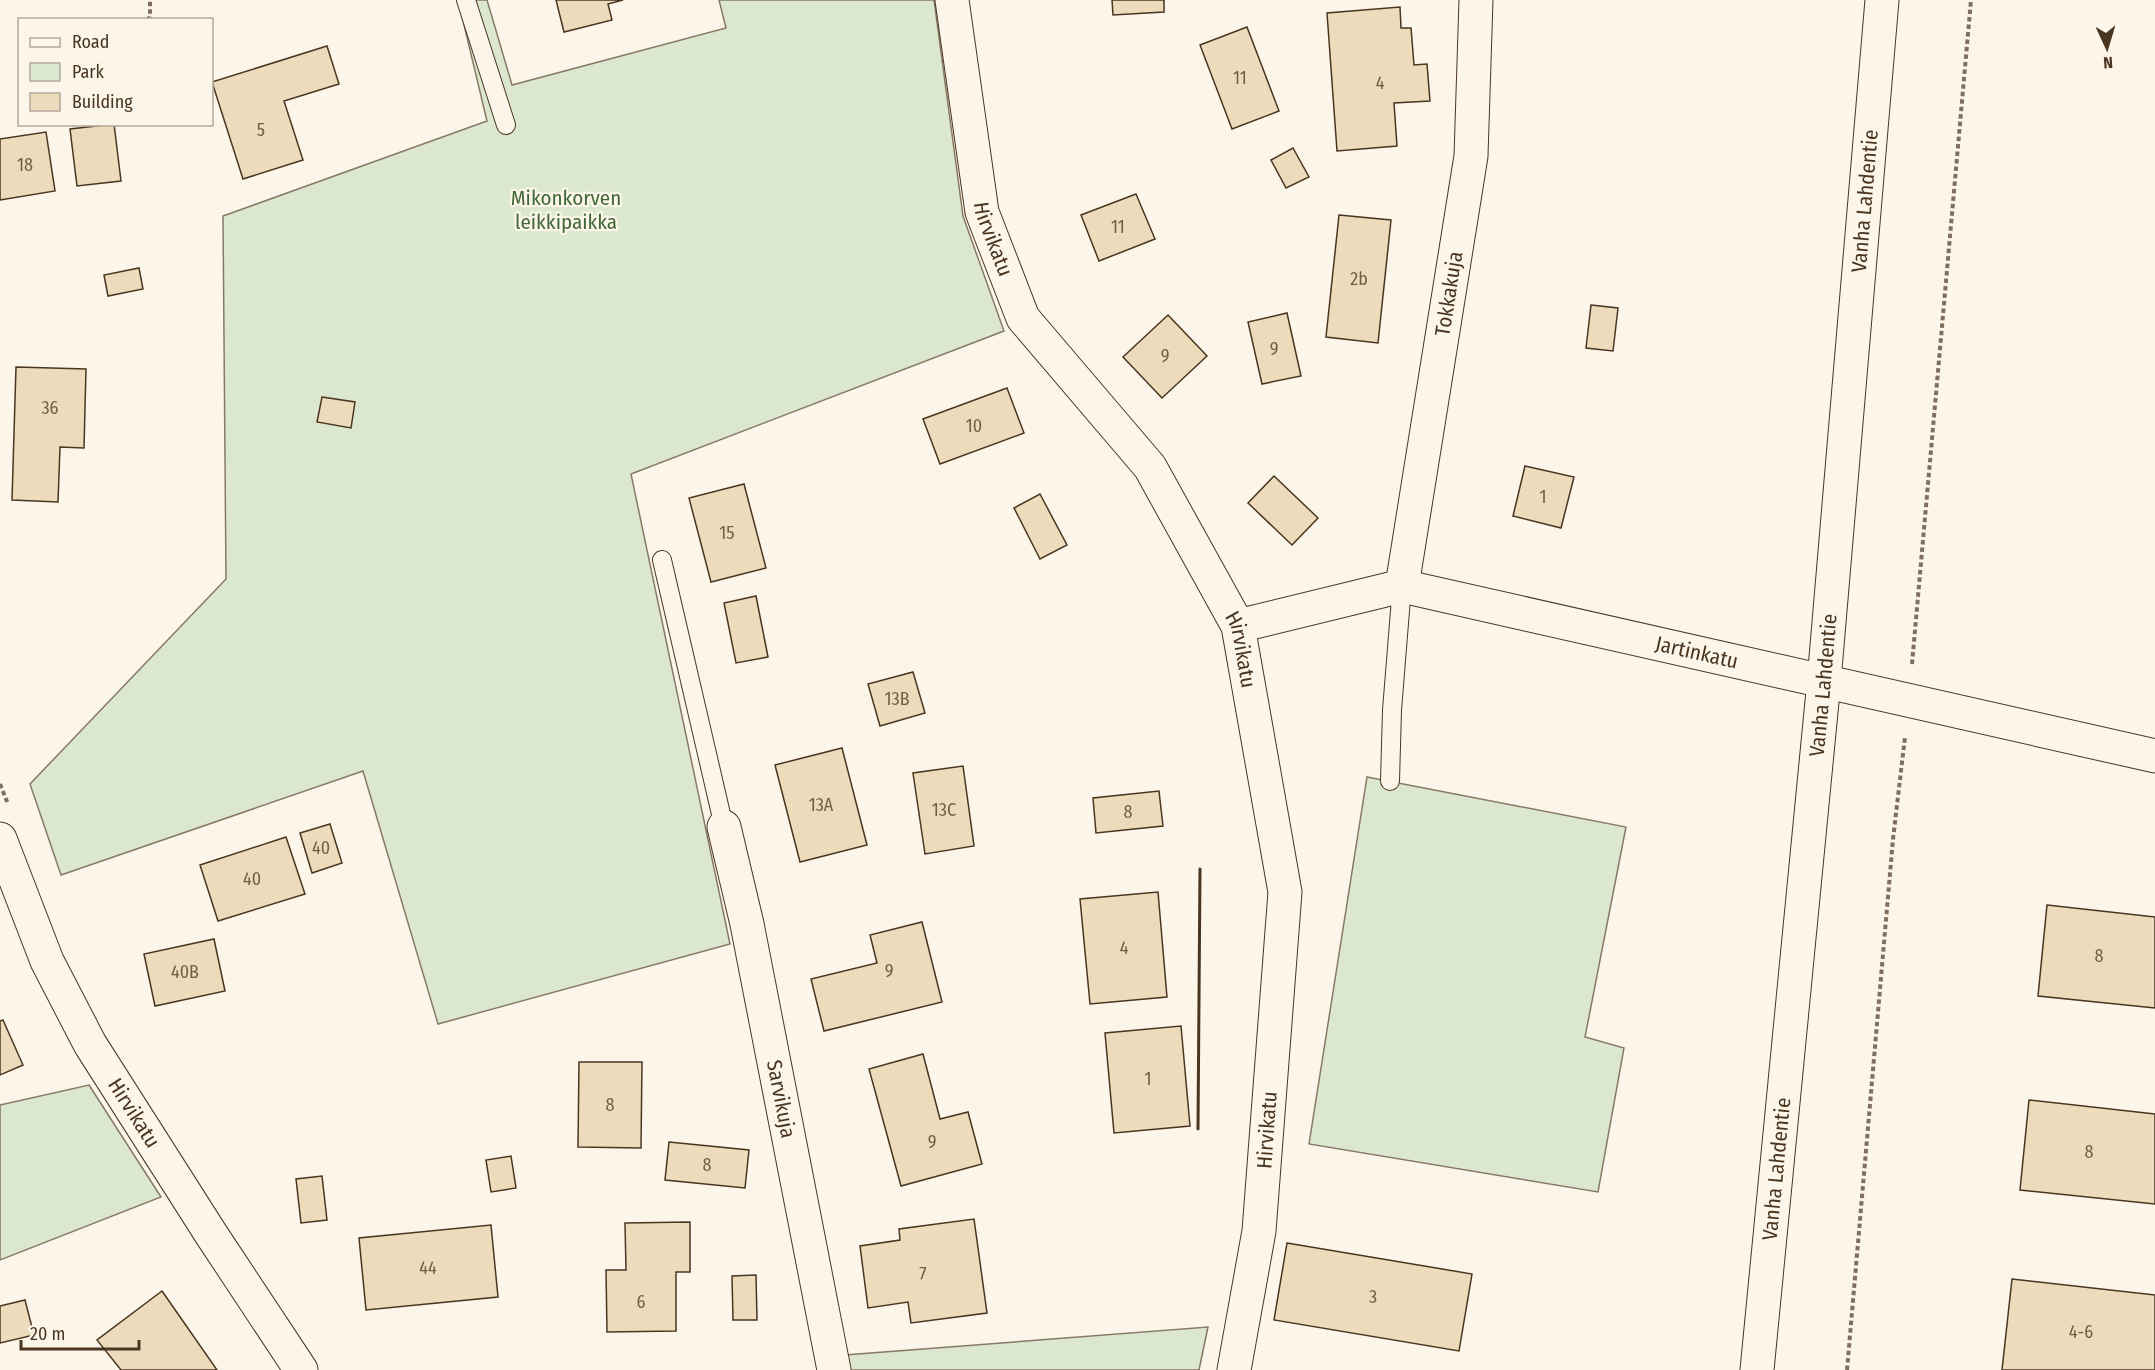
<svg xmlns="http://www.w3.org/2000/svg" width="2155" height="1370" font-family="'Fira Sans Condensed',sans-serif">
<rect width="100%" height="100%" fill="#fbf6e9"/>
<g fill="#dce7d0" stroke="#887966" stroke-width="1.5">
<path d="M 470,0 L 487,0 L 512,85 L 726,28 L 719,0 L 934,0 L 963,216 L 1004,331 L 631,474 L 730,944 L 438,1024 L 363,771 L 61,875 L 30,784 L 226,579 L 223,216 L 487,121 L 459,4 Z"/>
<path d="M 1367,777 L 1626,827 L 1585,1037 L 1624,1048 L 1598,1192 L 1309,1144 Z"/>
<path d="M 89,1085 L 161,1197 L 0,1260 L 0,1105 Z"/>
<path d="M 1208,1327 L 1199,1370 L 847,1370 L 845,1355 Z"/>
</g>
<g fill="#ecdcbc" stroke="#4a3520" stroke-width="1.5">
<path d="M 556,0 L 623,0 L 608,4 L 612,20 L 564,32 Z"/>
<path d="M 1112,0 L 1164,0 L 1164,12 L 1113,15 Z"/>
<path d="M 1400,7 L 1401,28 L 1411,28 L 1414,65 L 1427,64 L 1430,101 L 1394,103 L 1397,146 L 1337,151 L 1327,13 Z"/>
<path d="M 1247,27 L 1279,111 L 1232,129 L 1200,45 Z"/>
<path d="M 327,46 L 339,84 L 284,101 L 303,160 L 243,179 L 212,82 Z"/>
<path d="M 114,124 L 121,181 L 77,186 L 70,129 Z"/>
<path d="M 46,132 L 55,191 L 0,200 L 0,139 Z"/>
<path d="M 1293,148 L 1309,177 L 1286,188 L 1271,160 Z"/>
<path d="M 1136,194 L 1155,239 L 1099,261 L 1081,215 Z"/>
<path d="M 1339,215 L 1391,220 L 1378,343 L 1326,337 Z"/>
<path d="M 139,268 L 143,289 L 108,296 L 104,275 Z"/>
<path d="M 1591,305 L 1618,308 L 1613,351 L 1586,348 Z"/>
<path d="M 1287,313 L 1301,376 L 1262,384 L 1248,322 Z"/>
<path d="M 1168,315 L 1207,356 L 1162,398 L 1123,357 Z"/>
<path d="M 16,367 L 86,369 L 84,448 L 60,447 L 58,502 L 12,500 Z"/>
<path d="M 1007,388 L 1024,433 L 940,464 L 923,419 Z"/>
<path d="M 322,397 L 355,402 L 351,428 L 317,422 Z"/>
<path d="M 1525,466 L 1574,477 L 1561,528 L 1513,516 Z"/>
<path d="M 1274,476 L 1318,518 L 1292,545 L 1248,503 Z"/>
<path d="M 744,484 L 766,568 L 711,582 L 689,498 Z"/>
<path d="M 1040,494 L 1067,545 L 1040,559 L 1014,508 Z"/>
<path d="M 756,596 L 768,657 L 736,663 L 724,603 Z"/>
<path d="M 913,672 L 925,713 L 880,726 L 868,684 Z"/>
<path d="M 842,748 L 867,845 L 800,862 L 775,765 Z"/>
<path d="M 963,766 L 974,846 L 925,854 L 913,773 Z"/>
<path d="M 1159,791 L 1163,826 L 1096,833 L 1093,798 Z"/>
<path d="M 330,824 L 342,863 L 312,873 L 300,833 Z"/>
<path d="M 286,837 L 305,894 L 218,921 L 200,865 Z"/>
<path d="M 1158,892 L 1167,997 L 1090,1004 L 1080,899 Z"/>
<path d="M 2047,905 L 2155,917 L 2155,1008 L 2038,996 Z"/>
<path d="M 922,922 L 942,1002 L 824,1031 L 811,979 L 877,963 L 870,935 Z"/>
<path d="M 214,939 L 225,991 L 155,1006 L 144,954 Z"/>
<path d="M 3,1020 L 23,1065 L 0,1075 L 0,1021 Z"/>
<path d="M 1181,1026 L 1190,1126 L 1114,1133 L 1105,1033 Z"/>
<path d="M 923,1054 L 940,1119 L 968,1112 L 982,1164 L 901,1186 L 869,1069 Z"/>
<path d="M 579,1062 L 642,1062 L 641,1148 L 578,1147 Z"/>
<path d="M 2029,1100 L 2155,1114 L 2155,1204 L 2020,1190 Z"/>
<path d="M 669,1142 L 749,1150 L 745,1188 L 665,1180 Z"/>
<path d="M 511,1156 L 516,1188 L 491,1192 L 486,1160 Z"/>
<path d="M 322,1176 L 327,1220 L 301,1223 L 296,1179 Z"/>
<path d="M 974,1219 L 987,1313 L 911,1323 L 908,1302 L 868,1308 L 860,1246 L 900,1240 L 899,1229 Z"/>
<path d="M 690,1222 L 690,1272 L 676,1272 L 676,1331 L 607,1332 L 606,1270 L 626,1270 L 625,1223 Z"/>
<path d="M 491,1225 L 498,1297 L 366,1310 L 359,1238 Z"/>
<path d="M 1287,1243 L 1472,1274 L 1459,1351 L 1274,1320 Z"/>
<path d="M 756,1275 L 757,1320 L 733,1320 L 732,1276 Z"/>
<path d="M 2012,1279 L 2155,1295 L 2155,1370 L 2002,1370 Z"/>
<path d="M 162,1291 L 217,1370 L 121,1370 L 97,1340 Z"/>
<path d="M 25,1300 L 34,1335 L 0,1343 L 0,1306 Z"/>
</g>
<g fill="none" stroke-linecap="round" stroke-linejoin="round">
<defs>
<g id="lane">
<path d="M 466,0 L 506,125"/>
<path d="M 662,560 L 724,827"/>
<path d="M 1390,781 L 1392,710 L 1402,586"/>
</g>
<g id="street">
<path id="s1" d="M 952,0 L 982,212 L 1023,318 L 1150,467 L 1238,626 L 1285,892 L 1259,1231 L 1234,1370"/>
<path id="s2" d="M 1402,586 L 1471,156 L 1476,0"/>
<path id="s3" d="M 1238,626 L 1402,586 L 2155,756"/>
<path id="s4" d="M 724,827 L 747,924 L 834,1370"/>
<path id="s5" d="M 0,839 L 47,961 L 90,1044 L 211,1234 L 301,1370"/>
</g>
<g id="secondary">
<path id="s6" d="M 1757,1370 L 1824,681 L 1882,0"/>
</g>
</defs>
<use href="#lane" stroke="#4a3520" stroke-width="20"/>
<use href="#street" stroke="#4a3520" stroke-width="35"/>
<use href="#secondary" stroke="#4a3520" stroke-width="35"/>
<g stroke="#7f6f5c" stroke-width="4" stroke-dasharray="4.5 3" stroke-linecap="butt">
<path d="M 147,20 L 150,17 L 150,0"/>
<path d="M 1912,664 L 1971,0"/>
<path d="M 0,784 L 8,804"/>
<path d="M 1847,1370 L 1893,839 L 1905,737"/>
</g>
<use href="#lane" stroke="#fbf6e9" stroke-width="18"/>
<use href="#street" stroke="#fbf6e9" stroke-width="33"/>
<use href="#secondary" stroke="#fbf6e9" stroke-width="33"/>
<path stroke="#4a3520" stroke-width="3" d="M 1198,1129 L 1200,869"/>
</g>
<g text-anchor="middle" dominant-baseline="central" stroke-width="4.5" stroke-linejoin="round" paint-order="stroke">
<g font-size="18" fill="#725f47">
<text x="1240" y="78">11</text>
<text x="1380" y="83">4</text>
<text x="261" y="130">5</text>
<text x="25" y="165">18</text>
<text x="1118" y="227">11</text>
<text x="1359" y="279">2b</text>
<text x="1274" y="349">9</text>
<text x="1165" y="356">9</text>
<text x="50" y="408">36</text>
<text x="974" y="426">10</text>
<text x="1543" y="497">1</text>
<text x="727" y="533">15</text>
<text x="897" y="699">13B</text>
<text x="821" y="805">13A</text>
<text x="944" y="810">13C</text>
<text x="1128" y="812">8</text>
<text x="321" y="848">40</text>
<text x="252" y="879">40</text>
<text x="1124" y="948">4</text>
<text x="2099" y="956">8</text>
<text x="889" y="971">9</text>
<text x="185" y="972">40B</text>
<text x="1148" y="1079">1</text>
<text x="610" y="1105">8</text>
<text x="932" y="1142">9</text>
<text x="2089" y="1152">8</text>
<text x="707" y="1165">8</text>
<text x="428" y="1268">44</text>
<text x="923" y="1274">7</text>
<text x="1373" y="1297">3</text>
<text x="641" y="1302">6</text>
<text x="2081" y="1332">4-6</text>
</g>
<g font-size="21" fill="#436837" stroke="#fbf6e9">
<text x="566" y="198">Mikonkorven<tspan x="566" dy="24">leikkipaikka</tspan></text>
</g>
<g font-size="21" fill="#4a3520" stroke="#fbf6e9">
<text stroke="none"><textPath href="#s6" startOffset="1174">Vanha Lahdentie</textPath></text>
<text stroke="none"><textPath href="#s1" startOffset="243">Hirvikatu</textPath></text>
<text stroke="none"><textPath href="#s2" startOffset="296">Tokkakuja</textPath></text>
<text stroke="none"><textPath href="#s1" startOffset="729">Hirvikatu</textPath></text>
<text stroke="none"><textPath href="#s3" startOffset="471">Jartinkatu</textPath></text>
<text stroke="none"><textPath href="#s6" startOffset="688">Vanha Lahdentie</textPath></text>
<text stroke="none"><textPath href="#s4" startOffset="278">Sarvikuja</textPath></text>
<text stroke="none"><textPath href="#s5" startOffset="306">Hirvikatu</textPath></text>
<text transform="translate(1267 1130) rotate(-86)">Hirvikatu</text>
<text stroke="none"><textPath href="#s6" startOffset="202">Vanha Lahdentie</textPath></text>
</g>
</g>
<rect x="18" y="18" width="195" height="108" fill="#fbf6e9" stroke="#b4a999" stroke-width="1.5"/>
<rect x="30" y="38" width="30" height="9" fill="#fbf6e9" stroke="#b4a999" stroke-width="1.5"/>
<text x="72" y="48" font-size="18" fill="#4a3520">Road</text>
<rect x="30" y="63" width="30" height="18" fill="#dce7d0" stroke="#b4a999" stroke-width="1.5"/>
<text x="72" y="78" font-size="18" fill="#4a3520">Park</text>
<rect x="30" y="93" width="30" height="18" fill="#ecdcbc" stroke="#b4a999" stroke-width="1.5"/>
<text x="72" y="108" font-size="18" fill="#4a3520">Building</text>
<g transform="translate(2107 48) rotate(176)" stroke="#fbf6e9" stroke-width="4.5" paint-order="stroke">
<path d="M0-4.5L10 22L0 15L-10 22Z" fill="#4a3520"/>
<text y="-9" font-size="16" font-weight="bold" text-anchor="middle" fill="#4a3520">N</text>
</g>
<path d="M21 1340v9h118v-9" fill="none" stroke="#4a3520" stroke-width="3"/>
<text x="30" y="1340" font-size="18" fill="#4a3520" stroke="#fbf6e9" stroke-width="4.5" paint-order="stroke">20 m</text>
</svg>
